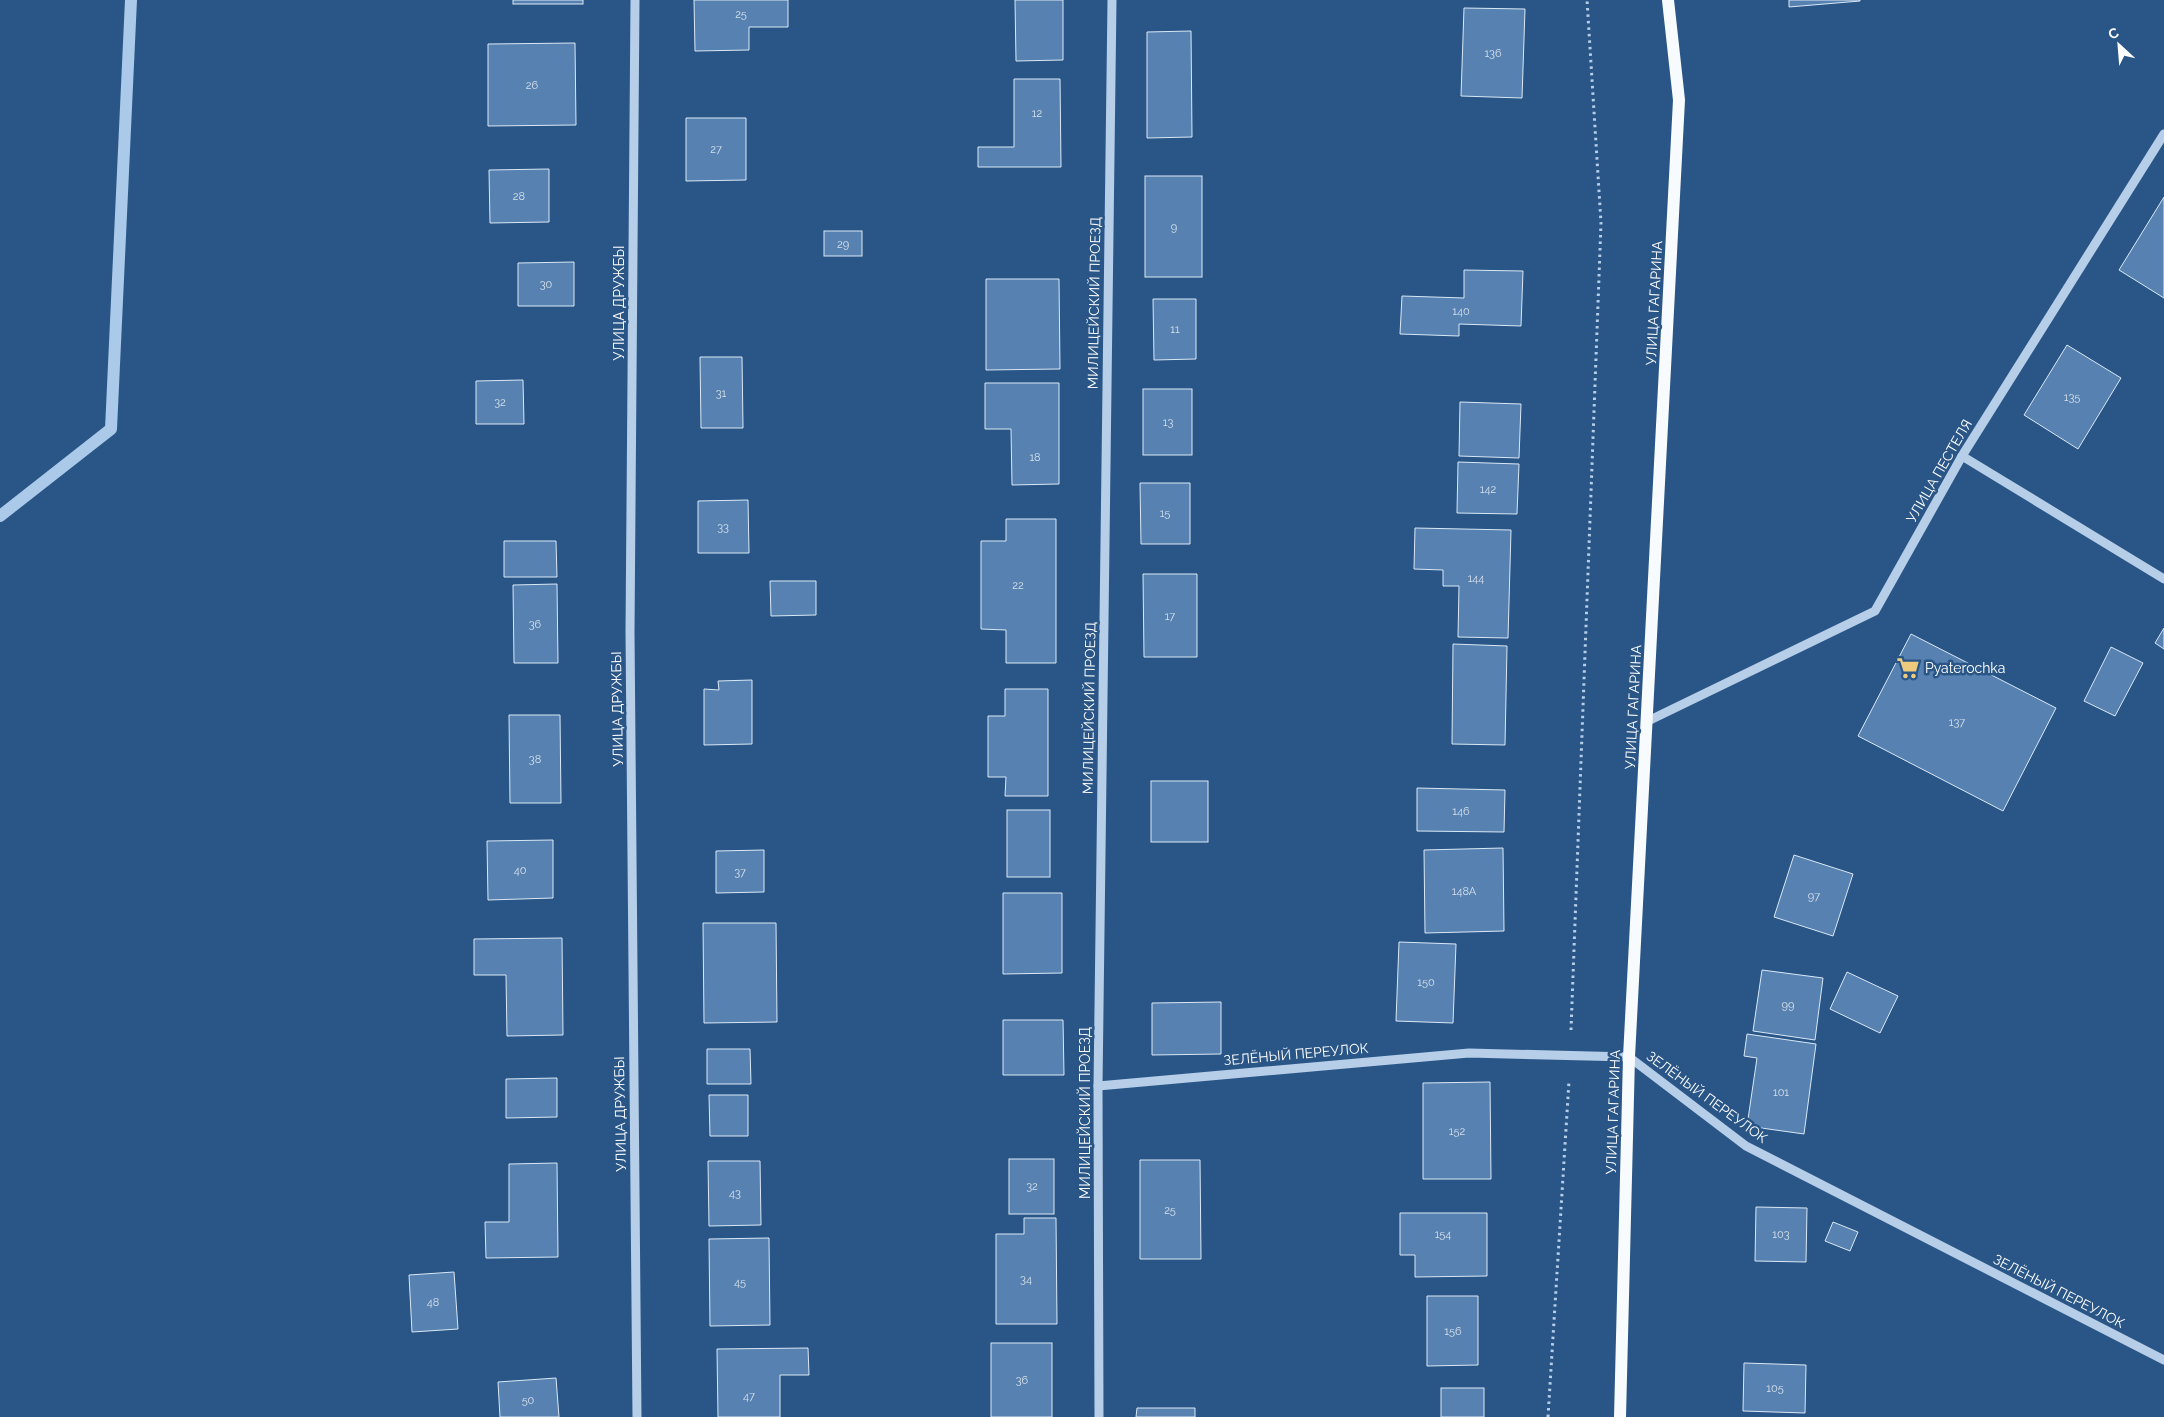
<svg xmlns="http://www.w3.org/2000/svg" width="2164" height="1417" font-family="Raleway,sans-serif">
<rect width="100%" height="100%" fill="#2a5687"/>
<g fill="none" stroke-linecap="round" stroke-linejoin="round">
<path stroke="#abc9e8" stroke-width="12" d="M 0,516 L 111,429 L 131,0"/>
</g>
<g fill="#5681b0" stroke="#dae8f6">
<rect x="513" y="0" width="70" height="4"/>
<path d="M 694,0 L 788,0 L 788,27 L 749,27 L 749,50 L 695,51 Z"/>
<path d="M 1015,0 L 1063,0 L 1063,60 L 1016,61 Z"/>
<path d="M 1789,0 L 1860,0 L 1860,1 L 1789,7 Z"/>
<path d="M 1464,8 L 1525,9 L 1522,98 L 1461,96 Z"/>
<path d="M 1191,31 L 1192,137 L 1147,138 L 1147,32 Z"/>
<path d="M 575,43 L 576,125 L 488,126 L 488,44 Z"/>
<path d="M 1014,79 L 1060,79 L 1061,167 L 978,167 L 978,147 L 1014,147 Z"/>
<path d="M 686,118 L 746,118 L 746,180 L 686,181 Z"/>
<path d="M 549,169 L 549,222 L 490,223 L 489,170 Z"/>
<rect x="1145" y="176" width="57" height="101"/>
<path d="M 2164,197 L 2164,298 L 2119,270 Z"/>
<rect x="824" y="231" width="38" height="25"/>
<path d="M 574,262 L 574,306 L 518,306 L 518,263 Z"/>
<path d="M 1464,270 L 1523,271 L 1521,326 L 1459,324 L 1459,336 L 1400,334 L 1402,296 L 1464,298 Z"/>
<path d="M 986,279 L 1059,279 L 1060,369 L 986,370 Z"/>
<path d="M 1153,299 L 1196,299 L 1196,359 L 1154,360 Z"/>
<path d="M 2067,345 L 2121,378 L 2078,449 L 2024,415 Z"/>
<path d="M 700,357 L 742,357 L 743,428 L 701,428 Z"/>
<path d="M 523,380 L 524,424 L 476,424 L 476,381 Z"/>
<path d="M 985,383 L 1059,383 L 1059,484 L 1012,485 L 1011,429 L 985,429 Z"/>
<rect x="1143" y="389" width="49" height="66"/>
<path d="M 1460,402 L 1521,404 L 1519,458 L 1459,456 Z"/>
<path d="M 1458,462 L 1519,464 L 1517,514 L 1457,513 Z"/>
<path d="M 1140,483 L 1190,483 L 1190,544 L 1141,544 Z"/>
<path d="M 748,500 L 749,553 L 698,553 L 698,501 Z"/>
<path d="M 1006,519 L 1056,519 L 1056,663 L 1006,663 L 1006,630 L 981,629 L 981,541 L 1006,541 Z"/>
<path d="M 1415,528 L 1511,530 L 1508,638 L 1458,637 L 1459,586 L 1443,586 L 1443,570 L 1414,569 Z"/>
<path d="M 504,541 L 556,541 L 557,577 L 504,577 Z"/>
<path d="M 1143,574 L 1197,574 L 1197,657 L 1144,657 Z"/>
<path d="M 770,581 L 816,581 L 816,615 L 771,616 Z"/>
<path d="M 557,584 L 558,663 L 514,663 L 513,585 Z"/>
<path d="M 2164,628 L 2164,649 L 2155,643 Z"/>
<path d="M 1911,634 L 2056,708 L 2003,811 L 1858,736 Z"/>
<path d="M 1453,644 L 1507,646 L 1505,745 L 1452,744 Z"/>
<path d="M 2111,647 L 2143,663 L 2115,716 L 2084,701 Z"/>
<path d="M 752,680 L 752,744 L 704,745 L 704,689 L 719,690 L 718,681 Z"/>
<path d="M 1005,689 L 1048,689 L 1048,796 L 1005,796 L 1006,777 L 988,777 L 988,716 L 1005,716 Z"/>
<path d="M 509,715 L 560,715 L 561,803 L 510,803 Z"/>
<rect x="1151" y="781" width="57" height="61"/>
<path d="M 1417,788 L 1505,790 L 1504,832 L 1417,831 Z"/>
<rect x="1007" y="810" width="43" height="67"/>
<path d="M 553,840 L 553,898 L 488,900 L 487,841 Z"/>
<path d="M 1503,848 L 1504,931 L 1425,933 L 1424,850 Z"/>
<path d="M 764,850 L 764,892 L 716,893 L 716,851 Z"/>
<path d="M 1794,855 L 1853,874 L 1833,936 L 1774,917 Z"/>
<path d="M 1003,893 L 1062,893 L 1062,973 L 1003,974 Z"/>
<path d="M 703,923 L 776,923 L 777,1022 L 704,1023 Z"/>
<path d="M 562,938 L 563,1035 L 507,1036 L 506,975 L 474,975 L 474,939 Z"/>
<path d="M 1399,942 L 1456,944 L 1453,1023 L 1396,1021 Z"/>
<path d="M 1762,970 L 1823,978 L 1815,1040 L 1753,1031 Z"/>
<path d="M 1847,972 L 1898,996 L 1880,1033 L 1830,1009 Z"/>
<path d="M 1221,1002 L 1221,1054 L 1152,1055 L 1152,1003 Z"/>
<path d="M 1003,1020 L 1063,1020 L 1064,1075 L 1003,1075 Z"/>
<path d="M 1747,1034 L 1816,1044 L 1804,1134 L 1747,1126 L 1757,1058 L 1744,1056 Z"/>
<path d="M 707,1049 L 750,1049 L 751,1084 L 707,1084 Z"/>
<path d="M 557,1078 L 557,1117 L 506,1118 L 506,1079 Z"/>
<path d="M 1490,1082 L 1491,1179 L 1423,1179 L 1423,1083 Z"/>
<path d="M 709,1095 L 748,1095 L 748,1136 L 710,1136 Z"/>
<rect x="1009" y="1159" width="45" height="55"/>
<path d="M 1140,1160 L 1200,1160 L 1201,1259 L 1140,1259 Z"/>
<path d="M 708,1161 L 760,1161 L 761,1225 L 709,1226 Z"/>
<path d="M 557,1163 L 558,1257 L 486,1258 L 485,1222 L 509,1222 L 509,1164 Z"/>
<path d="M 1756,1207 L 1807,1208 L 1806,1262 L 1755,1261 Z"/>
<path d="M 1400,1213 L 1487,1213 L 1487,1276 L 1415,1277 L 1415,1255 L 1400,1255 Z"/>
<path d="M 1024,1218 L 1056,1218 L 1057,1324 L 996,1324 L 996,1234 L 1024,1234 Z"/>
<path d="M 1833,1222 L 1858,1232 L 1850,1251 L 1825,1241 Z"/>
<path d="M 769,1238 L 770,1325 L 710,1326 L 709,1239 Z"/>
<path d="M 454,1272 L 458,1329 L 412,1332 L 409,1275 Z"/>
<path d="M 1427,1296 L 1478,1296 L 1478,1365 L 1427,1366 Z"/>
<rect x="991" y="1343" width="61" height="74"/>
<path d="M 808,1348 L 809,1375 L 780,1375 L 780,1417 L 718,1417 L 717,1349 Z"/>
<path d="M 1744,1363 L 1806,1365 L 1805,1413 L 1743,1411 Z"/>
<path d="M 556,1378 L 559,1417 L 500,1417 L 498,1382 Z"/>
<rect x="1441" y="1388" width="43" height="29"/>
<path d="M 1137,1408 L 1195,1408 L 1195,1417 L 1136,1417 Z"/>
</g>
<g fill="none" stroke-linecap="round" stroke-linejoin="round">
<g stroke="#b6cee8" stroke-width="3" stroke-dasharray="2.5 4" stroke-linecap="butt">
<path d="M 1571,1030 L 1601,223 L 1587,0"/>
<path d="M 1548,1417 L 1569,1081"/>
</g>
<g stroke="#b6cee8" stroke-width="9">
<path d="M 635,0 L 630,632 L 637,1417"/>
<path d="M 1962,456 L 2164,579"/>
<path d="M 1648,721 L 1875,611 L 1962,456 L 2164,134"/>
<path d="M 1098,1086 L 1469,1053 L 1629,1057 L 1746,1146 L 2164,1360"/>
<path d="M 1099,1417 L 1098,1086 L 1112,0"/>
</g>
<path stroke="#f8fbfe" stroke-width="12" d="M 1620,1417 L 1629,1057 L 1679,100 L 1668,0"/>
</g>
<defs>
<symbol id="supermarket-bare" viewBox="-9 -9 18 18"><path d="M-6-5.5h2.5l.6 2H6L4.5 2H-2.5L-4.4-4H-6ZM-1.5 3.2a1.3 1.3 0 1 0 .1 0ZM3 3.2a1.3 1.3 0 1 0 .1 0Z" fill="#eeca7e" stroke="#2a5687" stroke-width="2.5" paint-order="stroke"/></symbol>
</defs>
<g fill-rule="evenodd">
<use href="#supermarket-bare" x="1892" y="652" width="32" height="32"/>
</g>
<g text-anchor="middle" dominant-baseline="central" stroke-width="5" stroke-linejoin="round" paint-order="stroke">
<g font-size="11" fill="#d5e0eb">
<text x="741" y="14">25</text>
<text x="1493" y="53">136</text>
<text x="532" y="85">26</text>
<text x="1037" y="113">12</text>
<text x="716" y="149">27</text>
<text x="519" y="196">28</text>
<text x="1174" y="227">9</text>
<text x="843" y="244">29</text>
<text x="546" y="284">30</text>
<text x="1461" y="311">140</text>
<text x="1175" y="329">11</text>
<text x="721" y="393">31</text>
<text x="2072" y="397">135</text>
<text x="500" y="402">32</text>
<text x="1168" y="422">13</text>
<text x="1035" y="457">18</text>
<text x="1488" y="489">142</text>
<text x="1165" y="513">15</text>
<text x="723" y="527">33</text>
<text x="1476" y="578">144</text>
<text x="1018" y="585">22</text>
<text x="1170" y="616">17</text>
<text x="535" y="624">36</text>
<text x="1957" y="722">137</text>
<text x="535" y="759">38</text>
<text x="1461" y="811">146</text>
<text x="520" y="870">40</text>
<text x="740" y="872">37</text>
<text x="1464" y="891">148А</text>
<text x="1814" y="896">97</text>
<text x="1426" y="982">150</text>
<text x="1788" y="1005">99</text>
<text x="1781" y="1092">101</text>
<text x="1457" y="1131">152</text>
<text x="1032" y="1186">32</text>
<text x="735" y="1193">43</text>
<text x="1170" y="1210">25</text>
<text x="1443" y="1234">154</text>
<text x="1781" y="1234">103</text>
<text x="1026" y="1279">34</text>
<text x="740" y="1282">45</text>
<text x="433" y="1302">48</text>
<text x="1453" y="1331">156</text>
<text x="1022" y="1380">36</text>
<text x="1775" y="1388">105</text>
<text x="749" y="1396">47</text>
<text x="528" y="1400">50</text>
</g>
<g font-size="14" fill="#fff" stroke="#2a5687">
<text transform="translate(619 303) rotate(-90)">УЛИЦА ДРУЖБЫ</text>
<text transform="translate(1094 303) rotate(-89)">МИЛИЦЕЙСКИЙ ПРОЕЗД</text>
<text transform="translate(1654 303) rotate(-87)">УЛИЦА ГАГАРИНА</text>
<text transform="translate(1939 471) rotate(-60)">УЛИЦА ПЕСТЕЛЯ</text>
<text transform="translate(1633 707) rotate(-87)">УЛИЦА ГАГАРИНА</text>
<text transform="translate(1089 708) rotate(-89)">МИЛИЦЕЙСКИЙ ПРОЕЗД</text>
<text transform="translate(617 709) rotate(-91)">УЛИЦА ДРУЖБЫ</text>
<text transform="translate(1296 1054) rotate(-5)">ЗЕЛЁНЫЙ ПЕРЕУЛОК</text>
<text transform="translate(1707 1097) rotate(36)">ЗЕЛЁНЫЙ ПЕРЕУЛОК</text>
<text transform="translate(1613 1112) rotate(-88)">УЛИЦА ГАГАРИНА</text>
<text transform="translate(1085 1113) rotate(-90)">МИЛИЦЕЙСКИЙ ПРОЕЗД</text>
<text transform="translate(620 1114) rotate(-91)">УЛИЦА ДРУЖБЫ</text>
<text transform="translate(2059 1291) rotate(27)">ЗЕЛЁНЫЙ ПЕРЕУЛОК</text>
</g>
<g font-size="14" fill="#fff" stroke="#2a5687" text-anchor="start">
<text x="1925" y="668">Pyaterochka</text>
</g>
</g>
<g transform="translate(2119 45) rotate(334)" stroke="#2a5687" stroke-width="4" paint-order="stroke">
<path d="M0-4L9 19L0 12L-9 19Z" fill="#ffffff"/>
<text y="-8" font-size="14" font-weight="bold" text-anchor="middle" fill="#ffffff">С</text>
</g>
</svg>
